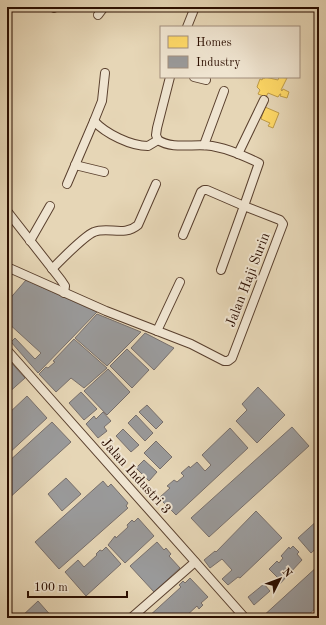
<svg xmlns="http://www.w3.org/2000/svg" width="326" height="625" font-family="'Old Standard TT',serif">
<rect width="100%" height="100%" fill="#e6d6b6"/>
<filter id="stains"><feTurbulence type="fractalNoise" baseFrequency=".005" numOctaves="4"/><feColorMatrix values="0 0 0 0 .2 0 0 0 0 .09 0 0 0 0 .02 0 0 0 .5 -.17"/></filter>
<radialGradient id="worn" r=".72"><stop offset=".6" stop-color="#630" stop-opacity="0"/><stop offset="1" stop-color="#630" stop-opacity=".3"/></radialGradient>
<g fill="#ffd966" stroke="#bf9c47">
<path d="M 265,77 L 278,80 L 279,77 L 287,78 L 281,90 L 282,91 L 283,89 L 289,92 L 287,98 L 280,96 L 281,94 L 280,94 L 278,97 L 268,93 L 266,97 L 258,94 L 260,90 L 257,87 L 260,79 L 262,80 L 263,78 L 265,78 Z"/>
<path d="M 265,107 L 279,113 L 273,128 L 268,126 L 270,123 L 261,119 Z"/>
</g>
<g fill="#999" stroke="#786f6b">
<path d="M 26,280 L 97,312 L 38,373 L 11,342 L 15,338 L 35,359 L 41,353 L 7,322 L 7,302 Z"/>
<path d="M 97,314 L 141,332 L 107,366 L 75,338 Z"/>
<path d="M 145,333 L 174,348 L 154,370 L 131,348 Z"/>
<path d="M 74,339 L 107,368 L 84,388 L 71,378 L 56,392 L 39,374 L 46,367 L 48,368 L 55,362 L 53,361 Z"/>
<path d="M 127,349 L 149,370 L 132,388 L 110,366 Z"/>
<path d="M 7,358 L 25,378 L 7,394 Z"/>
<path d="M 108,369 L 130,392 L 107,415 L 84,391 Z"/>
<path d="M 258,387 L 285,415 L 257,443 L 236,421 L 247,410 L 242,404 Z"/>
<path d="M 81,392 L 97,409 L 84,420 L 69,403 Z"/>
<path d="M 27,396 L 47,418 L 7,455 L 7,415 Z"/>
<path d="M 147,405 L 163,422 L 156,429 L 139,412 Z"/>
<path d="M 103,412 L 111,421 L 104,427 L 107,431 L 98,438 L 86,424 L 94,416 L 96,419 Z"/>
<path d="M 136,415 L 153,433 L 145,441 L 128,423 Z"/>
<path d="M 52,422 L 71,442 L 7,500 L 7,463 Z"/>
<path d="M 292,427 L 309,446 L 209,537 L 191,518 Z"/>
<path d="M 230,428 L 248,448 L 176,515 L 159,498 L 170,488 L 167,486 L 174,480 L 177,482 L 184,476 L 181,473 L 189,466 L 190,468 L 197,462 L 205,471 L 211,465 L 202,455 Z"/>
<path d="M 123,429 L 139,445 L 131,452 L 116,436 Z"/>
<path d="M 156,441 L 172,457 L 160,469 L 144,453 Z"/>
<path d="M 144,460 L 157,472 L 149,481 L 136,468 Z"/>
<path d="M 66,478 L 81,494 L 62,511 L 48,494 Z"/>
<path d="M 103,481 L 108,487 L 111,484 L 128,503 L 126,506 L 128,508 L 59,569 L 35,542 Z"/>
<path d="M 256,511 L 282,538 L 240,578 L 238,577 L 228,585 L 222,579 L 232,570 L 222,559 L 210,568 L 204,560 L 215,551 L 216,552 Z"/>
<path d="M 138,518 L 154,536 L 125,563 L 108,545 L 115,536 L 116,538 L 128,527 L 127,525 L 132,520 L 134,522 Z"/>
<path d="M 319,519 L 319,546 L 311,553 L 298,538 Z"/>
<path d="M 157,542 L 164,550 L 166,548 L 171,554 L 169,556 L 180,568 L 154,592 L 130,566 Z"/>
<path d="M 293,546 L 299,552 L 297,554 L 302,560 L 276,588 L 272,584 L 278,578 L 269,569 L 277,561 L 279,563 L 283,558 L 281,556 L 289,547 L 290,549 Z"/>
<path d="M 106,547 L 121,564 L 86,596 L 65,572 L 78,560 L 84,567 L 97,555 L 96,554 L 100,550 L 102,551 Z"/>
<path d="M 319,565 L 319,605 L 305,618 L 261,618 Z"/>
<path d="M 190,578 L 208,597 L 201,603 L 203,605 L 199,609 L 197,606 L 185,617 L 186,618 L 147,618 L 181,587 L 179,585 L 183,581 L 185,583 Z"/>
<path d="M 264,584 L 270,591 L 254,605 L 248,597 Z"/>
<path d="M 38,601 L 53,618 L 20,618 Z"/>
</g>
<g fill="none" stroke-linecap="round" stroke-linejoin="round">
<defs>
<g id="minor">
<path d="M 54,8 L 54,7"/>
<path d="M 98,15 L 104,7"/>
<path d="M 187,27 L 195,7"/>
<path d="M 194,77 L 206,80"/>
<path d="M 94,121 L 102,101 L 105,73"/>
<path d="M 204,145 L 224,91"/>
<path d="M 238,154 L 264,100"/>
<path d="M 75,165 L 104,172"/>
<path d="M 67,184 L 94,121 C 106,134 131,146 148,146 L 158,140"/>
<path d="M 7,211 L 61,280 L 65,286 L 64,293"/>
<path d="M 183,235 L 201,192 L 204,190 L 207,190 L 244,206 L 221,270"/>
<path d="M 30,241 L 50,206"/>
<path d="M 7,267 L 106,311 L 191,344 L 224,361 L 228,361 L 232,358 L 283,224 L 280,220 L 244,206 L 259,163 C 244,156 229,149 212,146 C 195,143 173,150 158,140 L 156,135 L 157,128 L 170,77"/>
<path d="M 52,269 C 61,260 84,236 94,232 C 108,226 124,237 138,225 L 156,184"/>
<path d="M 157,331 L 180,282"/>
<path d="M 7,350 L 245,618"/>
<path d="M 131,618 L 195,562"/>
</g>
</defs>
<use href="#minor" stroke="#5a402e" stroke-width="10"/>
<use href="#minor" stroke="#efe4d0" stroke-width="8"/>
</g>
<g text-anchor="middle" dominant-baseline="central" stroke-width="4" stroke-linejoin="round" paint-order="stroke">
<g font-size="14" fill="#2b0e00" stroke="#efe4d0">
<text transform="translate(248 280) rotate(-69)">Jalan Haji Surin</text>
<text transform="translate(136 476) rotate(48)">Jalan Industri 3</text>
</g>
</g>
<rect width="326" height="625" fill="none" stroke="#e6d6b6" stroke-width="24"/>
<rect x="8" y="8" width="310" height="609" fill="none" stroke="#2b0e00" stroke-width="2"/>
<rect x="12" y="12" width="302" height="601" fill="none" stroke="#2b0e00"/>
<rect x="160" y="26" width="140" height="52" fill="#efe4d0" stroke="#a18e7d"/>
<rect x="168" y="36" width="20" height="12" fill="#ffd966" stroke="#a18e7d"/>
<text x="196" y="46" font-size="12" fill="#2b0e00">Homes</text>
<rect x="168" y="56" width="20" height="12" fill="#999999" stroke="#a18e7d"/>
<text x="196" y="66" font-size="12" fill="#2b0e00">Industry</text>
<g transform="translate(280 579) rotate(48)" stroke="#efe4d0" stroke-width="3" paint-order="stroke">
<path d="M0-3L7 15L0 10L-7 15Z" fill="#2b0e00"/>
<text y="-6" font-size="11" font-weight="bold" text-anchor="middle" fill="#2b0e00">N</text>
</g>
<path d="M28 591v6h99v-6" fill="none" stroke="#2b0e00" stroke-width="2"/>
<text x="34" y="591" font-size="12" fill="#2b0e00" stroke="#efe4d0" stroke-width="3" paint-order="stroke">100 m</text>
<rect width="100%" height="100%" filter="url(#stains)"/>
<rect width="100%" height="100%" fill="url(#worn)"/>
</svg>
